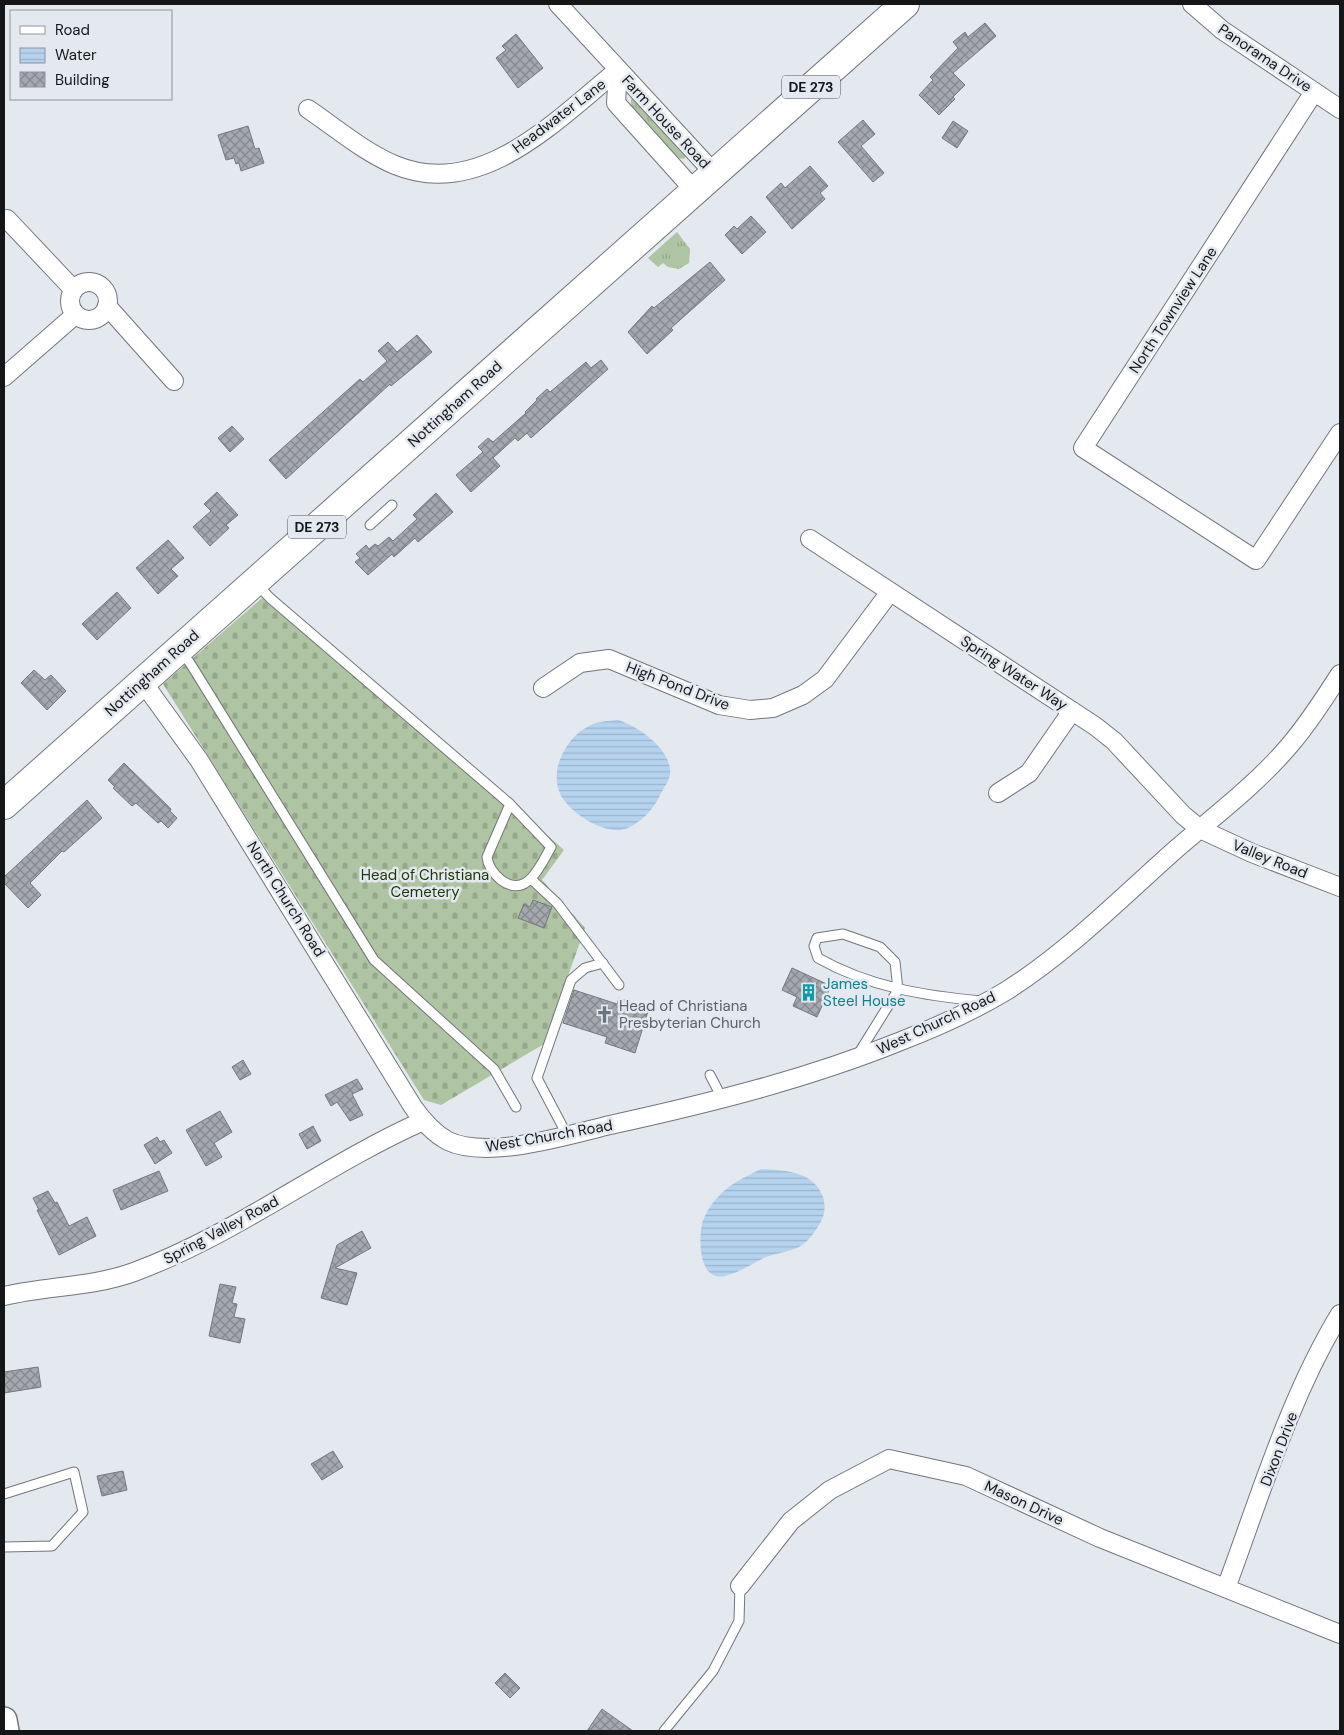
<svg xmlns="http://www.w3.org/2000/svg" width="1344" height="1735" font-family="'DM Sans',sans-serif">
<defs>
<pattern id="grass-tufts" width="24" height="20" patternUnits="userSpaceOnUse" patternTransform="scale(1.25)"><rect width="24" height="20" fill="#afc4a3"/><path d="M3 7l-1-3M5 7V3M7 7l1-3M15 17l-1-3M17 17v-4M19 17l1-3" fill="none" stroke="#96a88c"/></pattern>
<pattern id="cemetery-stones" width="16" height="16" patternUnits="userSpaceOnUse" patternTransform="scale(1.25)"><rect width="16" height="16" fill="#afc4a3"/><path d="M2 7V4a2 2 0 0 1 4 0v3zM10 15v-3a2 2 0 0 1 4 0v3z" fill="#96a88c"/></pattern>
<pattern id="water-rules" width="6" height="5" patternUnits="userSpaceOnUse" patternTransform="scale(1.25)"><rect width="6" height="5" fill="#b5d2ef"/><path d="M0 2.5h6" fill="none" stroke="#9bb4cc"/></pattern>
<pattern id="building-cross-hatch" width="8" height="8" patternUnits="userSpaceOnUse" patternTransform="scale(1.25)"><rect width="8" height="8" fill="#a5a9af"/><path d="M0 0l8 8M0 8l8-8" fill="none" stroke="#85898d"/></pattern>
</defs>
<rect width="100%" height="100%" fill="#e4e8ef"/>
<g fill="url(#grass-tufts)">
<path d="M 633,98 L 686,155 L 684,159 L 678,158 L 631,105 L 631,99 Z"/>
<path d="M 677,232 L 690,249 L 689,263 L 679,269 L 668,267 L 663,263 L 658,267 L 648,258 Z"/>
</g>
<path fill="url(#cemetery-stones)" d="M 270,591 L 564,850 L 542,880 L 585,928 L 544,1044 L 441,1105 L 424,1100 L 163,684 Z"/>
<g fill="url(#water-rules)">
<path d="M 618,720 C 638,726 673,750 670,775 C 669,781 663,789 660,795 C 653,811 633,832 615,830 C 597,829 574,814 564,800 C 546,776 564,738 589,726 C 599,721 608,721 618,720 Z"/>
<path d="M 761,1169 C 783,1170 814,1171 823,1197 C 826,1208 825,1215 819,1225 C 814,1233 807,1243 799,1247 C 789,1252 776,1253 766,1257 C 753,1263 742,1271 728,1275 C 700,1285 698,1244 702,1224 C 704,1216 711,1204 717,1198 C 729,1184 745,1177 761,1169 Z"/>
</g>
<g fill="url(#building-cross-hatch)" stroke="#75787e">
<path d="M 985,23 L 996,36 L 953,73 L 965,85 L 953,97 L 955,99 L 939,115 L 919,95 L 933,80 L 930,77 L 958,48 L 953,42 L 965,32 L 968,37 Z"/>
<path d="M 516,34 L 543,68 L 518,88 L 496,58 L 506,50 L 502,46 Z"/>
<path d="M 863,120 L 875,134 L 861,146 L 884,173 L 873,182 L 838,142 Z"/>
<path d="M 953,121 L 968,131 L 957,148 L 942,138 Z"/>
<path d="M 248,126 L 255,149 L 259,148 L 264,163 L 241,171 L 239,163 L 236,164 L 234,158 L 226,160 L 218,135 Z"/>
<path d="M 810,166 L 828,186 L 820,193 L 825,199 L 792,229 L 766,197 L 781,183 L 785,188 Z"/>
<path d="M 751,216 L 766,232 L 742,254 L 725,235 L 734,226 L 737,229 Z"/>
<path d="M 710,262 L 725,280 L 671,328 L 673,330 L 647,354 L 628,332 L 652,306 L 654,308 Z"/>
<path d="M 417,335 L 432,352 L 391,386 L 390,384 L 286,479 L 269,460 L 360,379 L 363,382 L 387,361 L 378,351 L 388,342 L 397,352 Z"/>
<path d="M 601,360 L 608,369 L 531,438 L 527,433 L 518,441 L 515,438 L 493,458 L 500,466 L 471,492 L 456,475 L 483,452 L 478,447 L 488,438 L 493,442 L 526,413 L 525,412 L 537,400 L 536,399 L 547,389 L 550,392 L 586,362 L 591,368 Z"/>
<path d="M 232,426 L 244,439 L 230,452 L 218,438 Z"/>
<path d="M 217,492 L 238,515 L 226,525 L 229,528 L 210,546 L 193,527 L 211,511 L 204,504 Z"/>
<path d="M 436,493 L 453,512 L 418,542 L 415,538 L 394,557 L 392,554 L 368,575 L 355,562 L 360,558 L 356,554 L 366,545 L 369,549 L 375,544 L 378,546 L 389,537 L 393,541 L 417,519 L 413,515 Z"/>
<path d="M 168,540 L 184,558 L 171,569 L 178,576 L 158,594 L 136,568 Z"/>
<path d="M 117,592 L 131,608 L 97,640 L 82,624 Z"/>
<path d="M 34,670 L 45,680 L 51,675 L 66,691 L 47,710 L 21,683 Z"/>
<path d="M 124,763 L 171,809 L 170,811 L 177,818 L 168,828 L 161,821 L 158,823 L 136,803 L 132,806 L 113,788 L 115,787 L 108,780 Z"/>
<path d="M 87,800 L 102,818 L 64,852 L 62,851 L 30,883 L 41,895 L 28,908 L 4,883 L 4,877 Z"/>
<path d="M 533,900 L 552,907 L 544,928 L 518,918 L 524,904 L 530,907 Z"/>
<path d="M 792,968 L 831,986 L 817,1017 L 793,1006 L 797,997 L 782,990 Z"/>
<path d="M 574,990 L 617,1004 L 619,998 L 649,1008 L 635,1053 L 605,1043 L 607,1037 L 563,1023 Z"/>
<path d="M 243,1060 L 251,1074 L 240,1080 L 232,1067 Z"/>
<path d="M 357,1079 L 363,1089 L 352,1094 L 363,1115 L 350,1121 L 337,1102 L 331,1106 L 325,1095 Z"/>
<path d="M 220,1111 L 232,1132 L 214,1143 L 222,1157 L 206,1166 L 186,1130 Z"/>
<path d="M 313,1126 L 321,1141 L 307,1149 L 299,1134 Z"/>
<path d="M 157,1137 L 160,1142 L 164,1140 L 172,1153 L 155,1164 L 144,1145 Z"/>
<path d="M 159,1171 L 168,1191 L 121,1210 L 113,1190 Z"/>
<path d="M 48,1191 L 55,1203 L 57,1202 L 69,1226 L 87,1217 L 96,1236 L 59,1255 L 37,1210 L 39,1210 L 33,1198 Z"/>
<path d="M 362,1231 L 371,1248 L 335,1268 L 357,1273 L 347,1305 L 321,1298 L 337,1245 Z"/>
<path d="M 220,1284 L 236,1287 L 232,1303 L 237,1304 L 234,1317 L 245,1319 L 240,1343 L 209,1336 Z"/>
<path d="M 38,1367 L 41,1387 L 4,1393 L 4,1372 Z"/>
<path d="M 333,1451 L 343,1467 L 322,1480 L 311,1464 Z"/>
<path d="M 123,1471 L 127,1490 L 102,1496 L 97,1476 Z"/>
<path d="M 505,1673 L 520,1688 L 510,1698 L 495,1683 Z"/>
<path d="M 602,1709 L 633,1731 L 587,1731 Z"/>
</g>
<g fill="none" stroke-linecap="round" stroke-linejoin="round">
<defs>
<g id="lane">
<path d="M 370,525 L 392,505"/>
<path d="M 257,584 L 270,598 L 510,804 L 487,857 C 488,867 494,874 501,880 C 527,899 540,866 551,847 L 510,804"/>
<path d="M 181,652 L 190,663 L 374,960 L 494,1069 L 516,1107"/>
<path d="M 531,879 L 557,903 L 619,985"/>
<path d="M 857,1056 L 898,990 L 895,962 L 880,947 L 843,934 L 817,938 L 814,946 L 818,958 C 869,987 925,996 982,1001"/>
<path d="M 710,1075 L 723,1100"/>
<path d="M 567,1135 L 537,1078 L 571,980 L 585,968 L 603,963"/>
<path d="M 4,1494 L 74,1472 L 83,1512 L 52,1546 L 4,1547"/>
<path d="M 664,1731 L 713,1671 L 739,1621 L 740,1586"/>
</g>
<g id="street">
<path d="M 558,4 L 714,173"/>
<path d="M 1192,4 L 1222,30 L 1340,109"/>
<path d="M 618,70 L 616,103 L 694,190"/>
<path d="M 1314,92 L 1083,448 L 1256,560 L 1340,433"/>
<path d="M 308,109 C 336,128 364,152 395,165 C 481,201 557,119 618,70"/>
<path d="M 7,219 L 73,289"/>
<circle cx="89" cy="301" r="19"/>
<path d="M 107,306 L 174,381"/>
<path d="M 4,377 L 75,315"/>
<path d="M 810,539 L 1095,726 L 1114,741 L 1183,815 L 1200,829 L 1252,853 L 1340,887"/>
<path d="M 142,681 L 199,760 L 413,1107 C 423,1121 433,1133 448,1141 C 488,1160 568,1135 610,1125 C 710,1103 807,1079 901,1041 C 937,1027 973,1011 1006,991 C 1068,952 1121,898 1175,850 C 1213,817 1256,785 1289,746 C 1308,724 1324,699 1340,674"/>
<path d="M 543,688 L 580,663 L 609,659 L 719,705 L 750,710 L 773,708 L 803,695 L 825,679 L 890,592"/>
<path d="M 998,793 L 1029,773 L 1072,711"/>
<path d="M 4,1296 C 46,1286 93,1287 134,1272 C 237,1234 324,1165 423,1121"/>
<path d="M 740,1586 L 791,1521 L 830,1490 L 889,1459 L 966,1476 L 1100,1538 L 1340,1634"/>
<path d="M 1226,1588 C 1260,1497 1289,1398 1340,1314"/>
</g>
<path id="secondary" d="M 4,1720 L 6,1731"/>
<path id="primary" d="M 4,805 L 905,4"/>
</defs>
<use href="#lane" stroke="#73767c" stroke-width="11"/>
<use href="#street" stroke="#73767c" stroke-width="20"/>
<use href="#secondary" stroke="#73767c" stroke-width="28"/>
<use href="#primary" stroke="#73767c" stroke-width="30"/>
<use href="#lane" stroke="#fff" stroke-width="9"/>
<use href="#street" stroke="#fff" stroke-width="18"/>
<use href="#secondary" stroke="#fff" stroke-width="25"/>
<use href="#primary" stroke="#fff" stroke-width="28"/>
</g>
<defs>
<symbol id="building-bare" viewBox="-9 -9 18 18"><path d="M-4-6H4V6H1V3H-1V6H-4ZM-2.5-4.3h1.7v1.8h-1.7ZM.8-4.3h1.7v1.8H.8ZM-2.5-1h1.7V.8h-1.7ZM.8-1h1.7V.8H.8Z" fill="#0f9aa8" stroke="#e4e8ef" stroke-width="2.5" paint-order="stroke"/></symbol>
<symbol id="church-bare" viewBox="-9 -9 18 18"><path d="M-1.2-6h2.4v3.5h3.3v2.4h-3.3V6h-2.4V-.1h-3.3v-2.4h3.3Z" fill="#6b7280" stroke="#e4e8ef" stroke-width="2.5" paint-order="stroke"/></symbol>
</defs>
<g fill-rule="evenodd">
<use href="#building-bare" x="796" y="980" width="25" height="25"/>
<use href="#church-bare" x="592" y="1002" width="25" height="25"/>
</g>
<g text-anchor="middle" dominant-baseline="central" stroke-width="5" stroke-linejoin="round" paint-order="stroke">
<g fill="#e4e8ef" stroke="#535558" stroke-width="1">
<rect x="782" y="75.5" width="58" height="23" rx="4"/>
<rect x="288" y="515.5" width="58" height="23" rx="4"/>
</g>
<g font-size="14" font-weight="bold" fill="#151618">
<text x="811" y="87">DE 273</text>
<text x="317" y="527">DE 273</text>
</g>
<g font-size="15" fill="#151618" stroke="#e4e8ef">
<text transform="translate(1265 58) rotate(34)">Panorama Drive</text>
<text transform="translate(559 116) rotate(-37)">Headwater Lane</text>
<text transform="translate(666 122) rotate(47)">Farm House Road</text>
<text transform="translate(1173 310) rotate(-57)">North Townview Lane</text>
<text transform="translate(455 404) rotate(-42)">Nottingham Road</text>
<text transform="translate(152 673) rotate(-42)">Nottingham Road</text>
<text transform="translate(1014 673) rotate(33)">Spring Water Way</text>
<text transform="translate(678 686) rotate(21)">High Pond Drive</text>
<text transform="translate(1270 859) rotate(22)">Valley Road</text>
<text transform="translate(286 899) rotate(58)">North Church Road</text>
<text transform="translate(936 1023) rotate(-25)">West Church Road</text>
<text transform="translate(549 1136) rotate(-10)">West Church Road</text>
<text transform="translate(221 1230) rotate(-28)">Spring Valley Road</text>
<text transform="translate(1279 1449) rotate(-69)">Dixon Drive</text>
<text transform="translate(1024 1503) rotate(25)">Mason Drive</text>
</g>
<g font-size="15" fill="#1c3705" stroke="#e4e8ef">
<text x="425" y="875">Head of Christiana<tspan x="425" dy="17">Cemetery</tspan></text>
</g>
<g font-size="15" fill="#0d838f" stroke="#e4e8ef" text-anchor="start">
<text x="823" y="984">James<tspan x="823" dy="17">Steel House</tspan></text>
</g>
<g font-size="15" fill="#5b616d" stroke="#e4e8ef" text-anchor="start">
<text x="619" y="1006">Head of Christiana<tspan x="619" dy="17">Presbyterian Church</tspan></text>
</g>
</g>
<rect width="1344" height="1735" fill="none" stroke="#151618" stroke-width="10"/>
<rect x="10" y="10" width="162" height="90" fill="#e4e8ef" stroke="#919499"/>
<rect x="20" y="26" width="25" height="8" fill="#ffffff" stroke="#919499"/>
<text x="55" y="35" font-size="15" fill="#151618">Road</text>
<rect x="20" y="48" width="25" height="15" fill="url(#water-rules)" stroke="#919499"/>
<text x="55" y="60" font-size="15" fill="#151618">Water</text>
<rect x="20" y="72" width="25" height="15" fill="url(#building-cross-hatch)" stroke="#919499"/>
<text x="55" y="85" font-size="15" fill="#151618">Building</text>
</svg>
